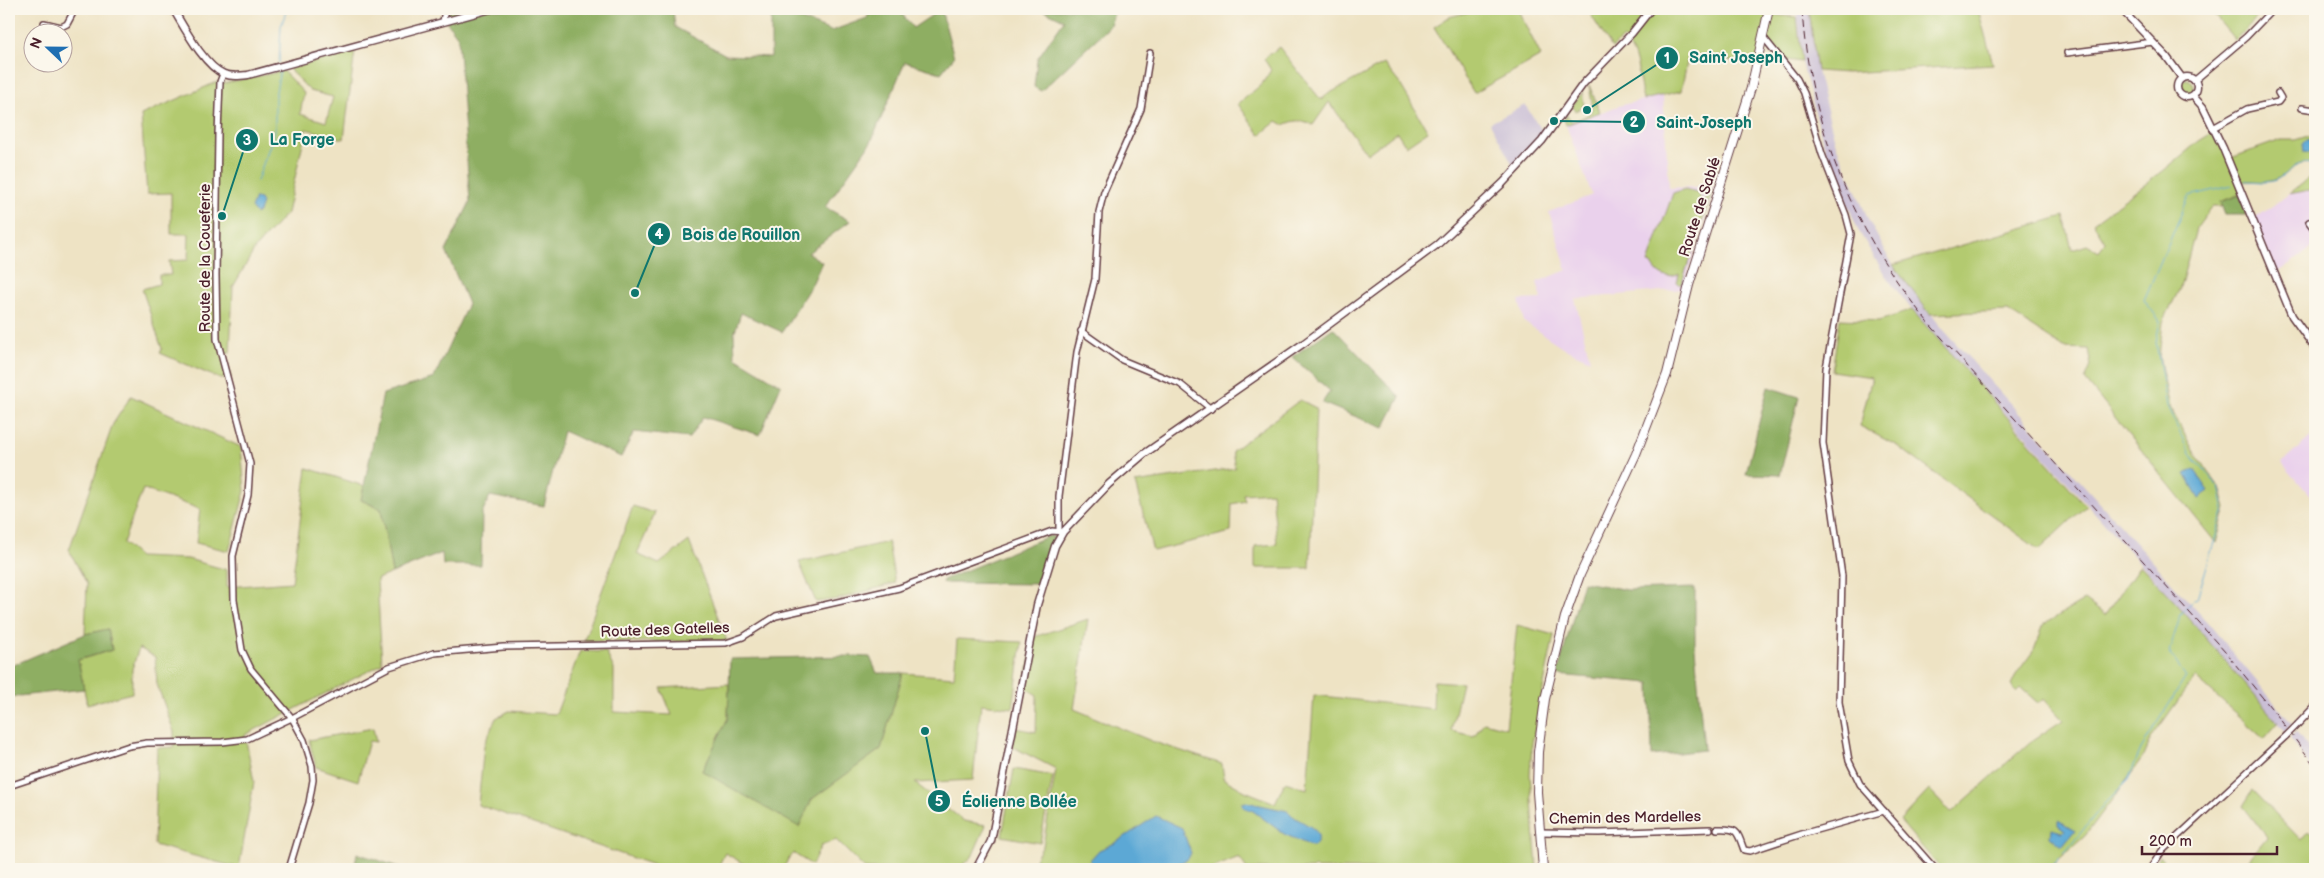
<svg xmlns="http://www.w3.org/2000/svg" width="2324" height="878" font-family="'Balsamiq Sans',sans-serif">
<rect width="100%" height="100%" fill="#fbf7ec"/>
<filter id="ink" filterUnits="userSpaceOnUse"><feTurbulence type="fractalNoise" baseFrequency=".02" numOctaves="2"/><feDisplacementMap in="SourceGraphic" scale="10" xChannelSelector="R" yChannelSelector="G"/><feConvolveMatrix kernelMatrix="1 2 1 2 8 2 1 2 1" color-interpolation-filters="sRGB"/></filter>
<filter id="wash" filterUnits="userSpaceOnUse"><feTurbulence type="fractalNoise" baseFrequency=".0096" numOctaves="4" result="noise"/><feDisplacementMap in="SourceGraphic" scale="20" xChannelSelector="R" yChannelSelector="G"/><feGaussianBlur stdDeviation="1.12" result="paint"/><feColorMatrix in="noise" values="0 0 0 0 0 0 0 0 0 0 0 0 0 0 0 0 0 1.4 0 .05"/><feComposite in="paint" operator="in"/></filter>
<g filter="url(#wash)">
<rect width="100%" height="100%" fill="#eee3c4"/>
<g fill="#ead1ec">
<path d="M 1663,95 L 1669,188 L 1715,186 L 1683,289 L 1575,299 L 1590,360 L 1567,350 L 1524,322 L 1519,300 L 1542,299 L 1537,282 L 1567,270 L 1549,212 L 1592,195 L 1566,125 L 1618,106 Z"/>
<path d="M 2315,189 L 2315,246 L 2275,274 L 2253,220 L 2289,194 Z"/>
<path d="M 2315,433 L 2315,501 L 2282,463 Z"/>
</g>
<g fill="#cabfd6">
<path d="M 1797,9 L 1809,9 L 1817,71 L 1836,145 L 1870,223 L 1893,265 L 1942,328 L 2209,624 L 2292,724 L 2285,731 L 2176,603 L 1912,310 L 1885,275 L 1858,230 L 1823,142 L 1802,62 Z"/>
<path d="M 1525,105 L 1544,133 L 1514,167 L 1490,123 Z"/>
<path d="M 2296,732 L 2315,757 L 2315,774 L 2290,737 Z"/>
</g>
<g fill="#b3ca6f" stroke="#7e744d">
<path d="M 1480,9 L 1518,10 L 1541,56 L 1474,93 L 1434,27 L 1449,17 Z"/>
<path d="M 1587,9 L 1771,9 L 1771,15 L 1797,17 L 1802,62 L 1779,59 L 1770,47 L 1765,47 L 1761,66 L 1689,53 L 1681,91 L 1643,100 C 1637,74 1641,59 1623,38 L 1612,48 Z"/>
<path d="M 1809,9 L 1978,9 L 1993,64 L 1847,73 L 1817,71 Z"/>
<path d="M 2209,9 L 2265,9 L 2235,40 Z"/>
<path d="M 1279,47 L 1321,100 L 1328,94 L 1384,64 L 1400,84 L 1428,131 L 1406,146 L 1397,132 L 1367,154 L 1329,102 L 1313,125 C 1303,119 1294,120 1284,125 L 1277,121 L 1260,135 L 1238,104 L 1262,84 L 1271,70 L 1264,59 Z"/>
<path d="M 355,50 L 344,139 L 306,129 L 287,213 L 256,247 L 233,287 L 230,353 L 225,354 L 231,378 L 220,379 L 160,353 L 162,349 L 142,289 L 159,284 L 159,275 L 171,275 L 169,261 L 188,260 L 189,234 L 171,234 L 171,193 L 147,194 L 141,115 L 217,82 L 225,83 L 283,71 L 304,93 L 300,114 L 326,122 L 333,97 L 310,91 L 289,69 Z"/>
<circle cx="2186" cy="87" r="8"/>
<path d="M 1589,85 L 1600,112 L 1566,125 L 1564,119 L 1567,115 L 1572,122 C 1600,111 1592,110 1589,85 Z"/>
<path d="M 1582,93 L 1584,105 L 1576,111 L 1572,106 Z"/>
<path d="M 2215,131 L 2228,159 L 2281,140 L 2296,140 L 2315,134 L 2315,165 C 2293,158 2287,178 2271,181 C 2260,183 2250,179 2239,183 L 2243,193 L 2220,202 L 2221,207 L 2212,207 L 2196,229 L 2180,288 L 2163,322 L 2159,357 L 2170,407 L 2194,452 L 2220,488 L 2226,507 L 2216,543 L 2085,380 L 2091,366 L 2088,349 L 2064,348 L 2008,311 L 1930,314 L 1893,265 L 2064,216 L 2072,250 L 2087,245 L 2099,252 L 2105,242 L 2093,223 L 2163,171 L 2199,141 Z"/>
<path d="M 2315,174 L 2315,189 L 2289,194 Z"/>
<path d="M 1685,189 L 1697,192 L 1704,202 L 1709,189 L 1713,189 L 1681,285 L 1677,283 L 1679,274 C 1667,280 1658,276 1652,264 L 1648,263 L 1673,193 Z"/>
<path d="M 1912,310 L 2086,506 L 2039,550 L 1899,447 L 1860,426 L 1872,377 L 1832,371 L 1840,319 L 1879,321 Z"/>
<path d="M 131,396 L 241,447 L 245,491 L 229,551 L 196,543 L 200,509 L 143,489 L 123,543 L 139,557 L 188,559 L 227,570 L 227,587 L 292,582 L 307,468 L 364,486 L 361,500 L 381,509 L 392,573 L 377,579 L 382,664 L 245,735 L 254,782 L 239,868 L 154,845 L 157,748 L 174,747 L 174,732 L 157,684 L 155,657 L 139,648 L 132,669 L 132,693 L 87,704 L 78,660 L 112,650 L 108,629 L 85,634 L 87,584 L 69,550 L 113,424 Z"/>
<path d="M 1300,400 L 1316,408 L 1310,568 L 1255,568 L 1255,546 L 1277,544 L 1272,492 L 1243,494 L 1245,501 L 1232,504 L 1231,532 L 1153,551 L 1135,483 L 1235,468 L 1232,451 Z"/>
<path d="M 633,506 L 655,513 L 637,554 L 659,564 L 689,541 L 727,641 L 613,642 L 616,638 L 611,637 L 608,642 L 584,640 Z"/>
<path d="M 888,542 L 895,583 L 839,599 L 816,602 L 799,562 Z"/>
<path d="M 2140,565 L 2176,603 L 2278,723 L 2264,739 L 2195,677 L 2152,737 L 2143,758 L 2085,836 L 2048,869 L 1941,869 L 1900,821 L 1929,790 L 1951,813 L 2030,742 L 2063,720 L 2044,699 L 2038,703 L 2021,688 L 2017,692 L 2011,686 L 2017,673 L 2034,650 L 2044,624 L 2085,600 L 2105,615 Z"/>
<path d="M 1088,619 L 1074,709 L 1154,742 L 1222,764 L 1224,779 L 1245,791 L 1275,803 L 1285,782 L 1307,789 L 1314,695 L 1433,709 L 1434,681 L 1462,683 L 1451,731 L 1474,736 L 1484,722 L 1506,728 L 1517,625 L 1554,635 L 1532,743 L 1530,774 L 1537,869 L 1317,869 L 1315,867 L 1312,869 L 1247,869 L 1239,857 L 1210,869 L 1029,869 L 1043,846 L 1056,769 L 1013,747 L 1016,728 L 1036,732 L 1037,695 L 1024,687 L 1034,637 Z"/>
<path d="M 957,639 L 1022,642 L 1013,708 L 981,704 L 973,780 L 915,783 L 964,821 L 986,825 L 972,857 L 958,869 L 865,869 L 836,840 L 821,846 L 812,865 L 793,853 L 782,869 L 753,869 L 725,853 L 717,869 L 665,869 L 478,805 L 484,745 L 496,718 L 509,711 L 556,714 L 580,651 L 606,652 L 614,669 L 614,712 L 672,715 L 661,688 L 729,684 L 728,718 L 702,771 L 812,799 L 881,749 L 903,673 L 954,677 Z"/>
<path d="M 373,728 L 376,742 L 369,741 L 358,781 L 316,767 L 309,740 Z"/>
<path d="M 1014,769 L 1053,776 L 1040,843 L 1002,836 Z"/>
<path d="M 2253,790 L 2301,840 L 2308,831 L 2315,837 L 2315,869 L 2241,869 L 2267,837 L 2243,806 Z"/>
<path d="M 2160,856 L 2172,869 L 2155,869 Z"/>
</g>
<g fill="#8eae62" stroke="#6c6646">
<path d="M 449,9 L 673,9 L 675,27 L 726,55 L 771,57 L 771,9 L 786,9 L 787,14 L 831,31 L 867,18 L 871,9 L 898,9 L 913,28 L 941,9 L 954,57 L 941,73 L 905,62 L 871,142 L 825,207 L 850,221 L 808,253 L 822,262 L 813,282 L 782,332 L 741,313 L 734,334 L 735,357 L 781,385 L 760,435 L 703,417 L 689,438 L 634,432 L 621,457 L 563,431 L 544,506 L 490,496 L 482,513 L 481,565 L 443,565 L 442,553 L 392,573 L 381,509 L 361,500 L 383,394 L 434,378 L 468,304 L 446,251 L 470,202 L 458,37 L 446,21 Z"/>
<path d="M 1041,9 L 1116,9 L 1109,27 L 1041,91 L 1034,87 L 1037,59 L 1064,20 Z"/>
<path d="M 2240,195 L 2246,215 L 2225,215 L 2220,202 Z"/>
<path d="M 1333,328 L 1400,397 L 1384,428 L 1322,403 L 1330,391 L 1292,357 Z"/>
<path d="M 1768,387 L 1799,397 L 1780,475 L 1746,474 Z"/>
<path d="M 1049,536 L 1054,537 L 1037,584 L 942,583 L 943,580 Z"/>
<path d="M 1583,582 L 1628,590 L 1695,588 L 1695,648 L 1704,750 L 1652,756 L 1650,683 L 1557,675 Z"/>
<path d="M 108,629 L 112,650 L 78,660 L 84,689 L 9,697 L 9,667 L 85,634 Z"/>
<path d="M 851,656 L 870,657 L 877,673 L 903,673 L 881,749 L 812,799 L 799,827 L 702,771 L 728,718 L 730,659 Z"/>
<path d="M 357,853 L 404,869 L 354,869 Z"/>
</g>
<g fill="#5ca8d5" stroke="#536480">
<path d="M 2315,139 L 2315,154 L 2304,152 L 2303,144 L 2307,140 Z"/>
<path d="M 255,198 L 260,199 L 262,203 L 259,212 L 256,214 L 251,208 Z"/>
<path d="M 2194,469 L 2209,491 L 2199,498 L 2185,474 Z"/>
<path d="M 1246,802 L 1288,811 C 1297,824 1330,828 1314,846 L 1311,846 L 1284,834 L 1253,811 L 1243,807 L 1242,803 Z"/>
<path d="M 1156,816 L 1182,828 L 1191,853 L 1188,859 L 1167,869 L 1091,869 L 1090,860 L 1099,850 L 1115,843 Z"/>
<path d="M 2058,820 L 2075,830 L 2062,846 L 2050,836 L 2051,829 L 2063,832 L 2065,830 L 2058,825 Z"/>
</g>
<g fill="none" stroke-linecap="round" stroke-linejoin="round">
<g stroke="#5ca8d5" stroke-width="1">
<path d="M 279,63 L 281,26 L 287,9"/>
<path d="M 257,181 L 275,131 L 275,97 L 280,70"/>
<path d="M 2245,181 C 2253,181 2265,183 2273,181 C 2288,176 2294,158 2315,165"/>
<path d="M 2194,600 L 2197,599 L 2224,509 L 2219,487 L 2190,454 L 2167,406 L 2156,342 L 2160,321 L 2144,300 L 2189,196 L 2232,186"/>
<path d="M 2048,869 L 2066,851 L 2104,804 L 2128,780 L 2141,749 L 2186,677 L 2169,652 L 2181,614 L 2192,602"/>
</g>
</g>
</g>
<g filter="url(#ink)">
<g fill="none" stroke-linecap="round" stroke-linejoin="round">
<defs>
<g id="minor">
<path d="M 2313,9 L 2315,10"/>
<path d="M 443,22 L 445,9"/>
<path d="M 44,23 L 61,27 L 67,24 L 75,9"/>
<path d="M 1764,38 L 1797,79 L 1804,93 L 1822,154 L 1846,215 L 1851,234 L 1826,368 L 1823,443 L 1842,576 L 1839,702 L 1849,761 L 1860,784 L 1935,869"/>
<path d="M 2067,53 L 2153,42"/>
<path d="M 223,74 L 220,82 L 218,134 L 216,275 L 217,339 L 250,464 L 248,495 L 233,556 L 234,600 L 242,650 L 251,669 L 292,718 L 304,740 L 312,766 L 313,780 L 309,803 L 289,869"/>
<path d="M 2194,81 L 2246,37 L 2273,9"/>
<path d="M 2302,108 L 2315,110"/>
<path d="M 2213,128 L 2247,109 L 2278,102 L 2281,98 L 2278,93"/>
<path d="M 2309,222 L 2315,230"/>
<path d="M 1081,331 L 1122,360 L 1180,384 L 1211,409"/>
<path d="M 1059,530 L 1059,496 L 1077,352 L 1095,279 L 1099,212 L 1104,192 L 1141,109 L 1150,53"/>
<path d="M 2298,724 L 2315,706"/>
<path d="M 9,786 L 129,746 L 147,743 L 222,742 L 247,739 L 294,717 L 389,667 L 434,653 L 503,647 L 726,643 L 743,637 L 776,616 L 899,588 L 1052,531 L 1063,532"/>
<path d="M 1717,829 C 1738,828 1737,831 1744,850 L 1750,851 L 1802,834 L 1884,811"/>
<path d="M 1540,832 L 1599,833 L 1710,829"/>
<path d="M 2150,869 L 2162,851 L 2286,736"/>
</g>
<g id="tertiary">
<path d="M 173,9 C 184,27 204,66 224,74 C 232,77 240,76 248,75 L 491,9"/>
<path d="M 2121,9 L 2166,56 L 2182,78"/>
<circle cx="2187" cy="87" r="10"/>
<path d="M 2193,96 L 2203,107 L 2223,148 L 2292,316 L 2315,348"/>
<path d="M 976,869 L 991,841 L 1037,605 L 1055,546 L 1063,532 L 1109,484 L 1144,454 L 1304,343 L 1438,244 L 1503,183 L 1542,141 L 1583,84 L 1632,33 L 1651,9"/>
</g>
<path id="secondary" d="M 1543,869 L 1537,792 L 1538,752 L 1545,699 L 1565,617 L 1580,575 L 1636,454 L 1667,374 L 1689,285 L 1751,88 L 1769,9"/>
</defs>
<use href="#minor" stroke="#633c42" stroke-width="8"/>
<use href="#tertiary" stroke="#633c42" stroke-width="9"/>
<use href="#secondary" stroke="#633c42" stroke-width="10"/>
<use href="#minor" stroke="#fff" stroke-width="5"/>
<use href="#tertiary" stroke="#fff" stroke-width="6"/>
<use href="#secondary" stroke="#fff" stroke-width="8"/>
<path stroke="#4a1f2b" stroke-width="1" stroke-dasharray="8 4" stroke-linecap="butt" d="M 1802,9 C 1809,127 1856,238 1933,328 L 2226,653 L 2276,714 L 2315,766"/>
<defs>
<path id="minor-bridge" d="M 2286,736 L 2298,724"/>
</defs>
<use href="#minor-bridge" stroke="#633c42" stroke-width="8" stroke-linecap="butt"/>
<use href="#minor-bridge" stroke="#fff" stroke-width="5"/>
</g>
</g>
<g text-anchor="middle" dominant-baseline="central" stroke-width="4" stroke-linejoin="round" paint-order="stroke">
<g font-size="15" fill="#4a1f2b" stroke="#fbf7ec">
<text transform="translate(1700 207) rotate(-72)">Route de Sablé</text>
<text transform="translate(205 258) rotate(-90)">Route de la Coueferie</text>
<text transform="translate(665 630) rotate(-2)">Route des Gatelles</text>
<text transform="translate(1625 818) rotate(-1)">Chemin des Mardelles</text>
</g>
</g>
<path fill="none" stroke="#0f766e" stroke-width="2" d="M1587 110L1667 58M1554 121L1634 122M222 216L247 140M635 293L659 234M925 731L939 801"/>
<g fill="#0f766e" stroke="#fbf7ec" stroke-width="2">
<circle cx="1587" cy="110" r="5"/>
<circle cx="1554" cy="121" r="5"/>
<circle cx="222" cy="216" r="5"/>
<circle cx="635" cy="293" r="5"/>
<circle cx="925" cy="731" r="5"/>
<circle cx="1667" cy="58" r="12"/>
<circle cx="1634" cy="122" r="12"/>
<circle cx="247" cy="140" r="12"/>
<circle cx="659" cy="234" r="12"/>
<circle cx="939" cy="801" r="12"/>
</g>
<g font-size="15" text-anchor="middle" font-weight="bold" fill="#fff">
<text x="1667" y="63">1</text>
<text x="1634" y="127">2</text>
<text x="247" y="145">3</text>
<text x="659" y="239">4</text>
<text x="939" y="806">5</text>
</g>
<g font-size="16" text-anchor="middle" font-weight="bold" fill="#0f766e" stroke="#fbf7ec" stroke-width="4" stroke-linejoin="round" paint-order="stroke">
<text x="1736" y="63">Saint Joseph</text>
<text x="1704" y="128">Saint-Joseph</text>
<text x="302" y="145">La Forge</text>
<text x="741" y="240">Bois de Rouillon</text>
<text x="1019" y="807">Éolienne Bollée</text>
</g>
<rect width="2324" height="878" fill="none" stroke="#fbf7ec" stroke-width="30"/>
<g transform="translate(48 48) rotate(292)"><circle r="24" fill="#fbf7ec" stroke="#b4a19f"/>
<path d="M0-4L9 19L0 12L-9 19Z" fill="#1f6fb2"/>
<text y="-8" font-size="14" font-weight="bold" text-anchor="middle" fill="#4a1f2b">N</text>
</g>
<path d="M2142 846v8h135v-8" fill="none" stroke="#4a1f2b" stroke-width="2.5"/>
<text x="2149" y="846" font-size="15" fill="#4a1f2b" stroke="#fbf7ec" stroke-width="4" paint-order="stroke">200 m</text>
</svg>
